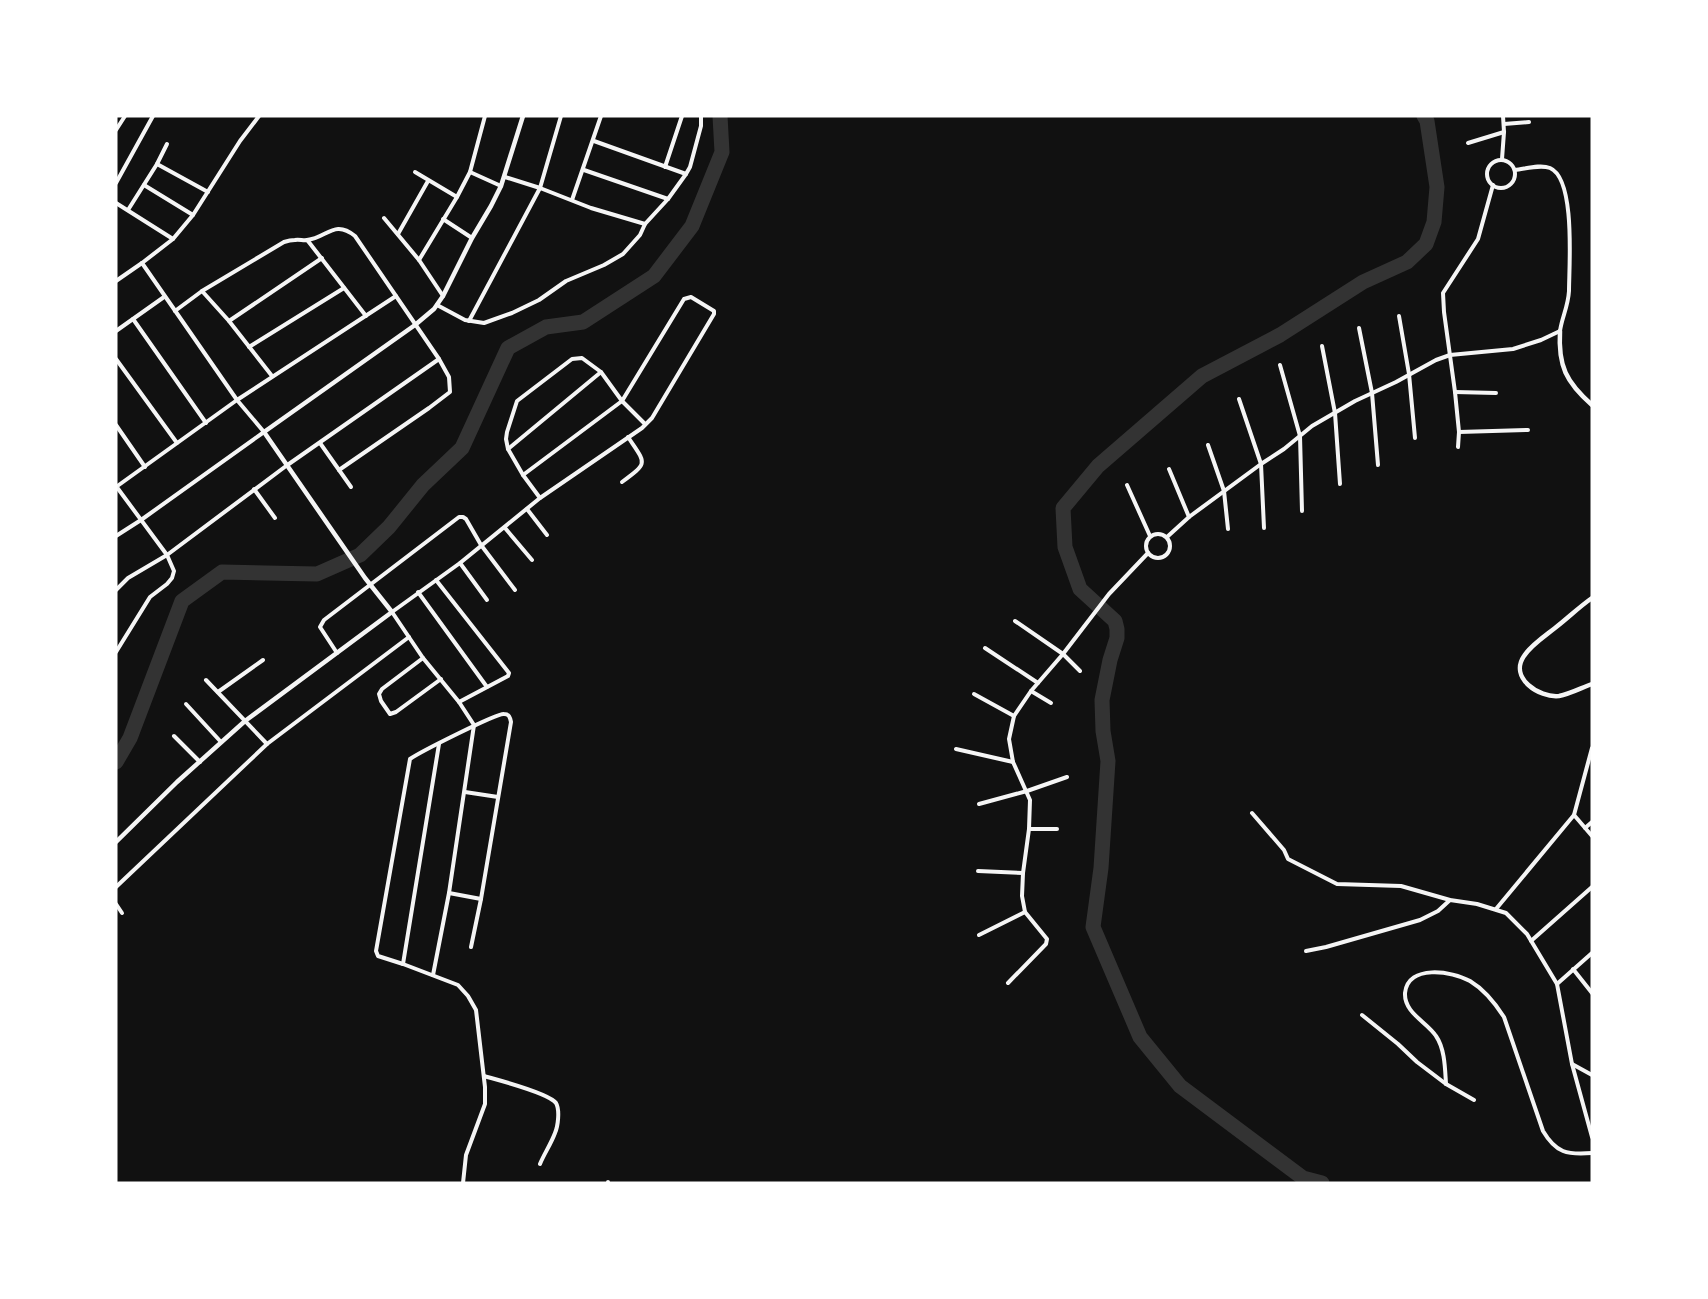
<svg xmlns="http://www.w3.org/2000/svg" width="1708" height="1299" font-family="Figtree,sans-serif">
<rect width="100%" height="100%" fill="#111"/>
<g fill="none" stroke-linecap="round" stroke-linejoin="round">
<g stroke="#333" stroke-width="15">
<path d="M 116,762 L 130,738 L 182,601 L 222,572 L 317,574 L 360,555 L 389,527 L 423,485 L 462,448 L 508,348 L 546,327 L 583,322 L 654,276 L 692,226 L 722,152 L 720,116"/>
<path d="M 1322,1183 L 1303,1178 L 1180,1086 L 1140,1037 L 1093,927 L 1101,868 L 1108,761 L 1103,731 L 1102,700 L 1110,660 L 1117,638 L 1117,629 L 1115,621 L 1080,589 L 1065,547 L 1063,508 L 1098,466 L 1202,376 L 1280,335 L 1363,282 L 1407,262 L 1426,244 L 1434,222 L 1437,187 L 1427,121 L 1424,116"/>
</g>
<g stroke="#f5f5f5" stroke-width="4">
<path d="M 1504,124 L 1529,122"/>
<path d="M 116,130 L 125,116"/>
<path d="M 594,141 L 686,174"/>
<path d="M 1468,143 L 1504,132"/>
<path d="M 1502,159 L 1504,132 L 1503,116"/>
<circle cx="1501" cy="174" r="14"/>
<path d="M 157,164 L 208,192"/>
<path d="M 665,167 L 682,116"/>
<path d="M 584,170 L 668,199"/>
<path d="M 415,172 L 457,197"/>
<path d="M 470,172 L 501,186"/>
<path d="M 505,177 L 540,188 L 591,208 L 645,224"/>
<path d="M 116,183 L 153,116"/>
<path d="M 144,185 L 193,215"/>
<path d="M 572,200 L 601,116"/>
<path d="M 116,203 L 173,239"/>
<path d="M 128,210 L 157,164 L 167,144"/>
<path d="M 384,218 L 419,260 L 443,296"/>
<path d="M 443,219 L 472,238"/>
<path d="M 398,234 L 428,181"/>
<path d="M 308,241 L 366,316"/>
<path d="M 419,260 L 457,197 L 470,172 L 485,116"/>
<path d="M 116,281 L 142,263 L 173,239 L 193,215 L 240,141 L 259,116"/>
<path d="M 202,291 L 229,321 L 272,376"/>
<path d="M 437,305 L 465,320 L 484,323 L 512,313 L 539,300 L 566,281 L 604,265 L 623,254 L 640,235 L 645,224 L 668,199 L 686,174 L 690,167 L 701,126 L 701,116"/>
<path d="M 175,311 L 202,291 L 284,242 C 287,241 292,240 295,240 C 299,239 304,241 307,240 C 327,238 334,219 355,236 L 439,359 L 449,377 L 450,392 L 429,408 L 339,470"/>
<path d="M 1399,316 L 1409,374 L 1415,438"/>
<path d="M 133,319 L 206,423"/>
<path d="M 229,321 L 322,258"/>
<path d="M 469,321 L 540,188 L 561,116"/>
<path d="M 1359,328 L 1372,393 L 1378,465"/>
<path d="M 116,331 L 164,297"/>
<path d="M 1322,346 L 1335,413 L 1340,484"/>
<path d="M 249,347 L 344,288"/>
<path d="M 116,359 L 177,443"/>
<path d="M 1280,365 L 1300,436 L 1302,511"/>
<path d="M 1455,392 L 1496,393"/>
<path d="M 1239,399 L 1261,464 L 1264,528"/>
<path d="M 116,425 L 145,467"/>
<path d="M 1459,432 L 1528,430"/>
<path d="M 320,443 L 351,487"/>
<path d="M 1208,445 L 1224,491 L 1228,529"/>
<path d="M 1458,447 L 1459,432 L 1455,392 L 1444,312 L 1443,293 L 1478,239 L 1493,185"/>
<path d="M 508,449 L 601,372"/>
<path d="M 1169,469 L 1189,517"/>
<path d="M 622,482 C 649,462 646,464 628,437"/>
<path d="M 1127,485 L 1150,536"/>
<path d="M 116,486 L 167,555 L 174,571 L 172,578 L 167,584 L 150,597 L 116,652"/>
<path d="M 116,487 L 237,400 L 396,296"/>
<path d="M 254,489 L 275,518"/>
<path d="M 540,498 L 523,475 L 508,449 L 506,439 L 507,432 L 517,401 L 572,359 L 582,358 L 601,372 L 622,401 L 645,424"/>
<path d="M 527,509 L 547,535"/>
<path d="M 505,528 L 532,560"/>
<circle cx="1158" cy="546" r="12"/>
<path d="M 116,536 L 141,520 L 264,432 L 237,400 L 142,263"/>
<path d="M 1167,537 L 1189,517 L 1261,464 L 1284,449 L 1312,426 L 1355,401 L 1396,382 L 1436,360 L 1450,355 L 1513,349 L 1541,340 L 1560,331 C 1562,317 1568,307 1569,291 C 1569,267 1576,179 1550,168 C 1540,164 1525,169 1515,170"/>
<path d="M 460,563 L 487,600"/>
<path d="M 436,580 L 509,673 L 508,676 L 459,702"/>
<path d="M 116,590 L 128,578 L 167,555 L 286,466 L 439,359"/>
<path d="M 418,592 L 487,687"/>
<path d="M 1015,621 L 1063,654 L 1080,671"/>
<path d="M 985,648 L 1038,683"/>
<path d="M 337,653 L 320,627 L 324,620 L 459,517 L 463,517 L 466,519 L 481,545 L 515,590"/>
<path d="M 423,658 L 382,689 L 379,694 L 381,701 L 390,714 L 396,712 L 441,679"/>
<path d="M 206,680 L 267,744"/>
<path d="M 1031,691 L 1051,703"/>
<path d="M 218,692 L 263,660"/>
<path d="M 974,694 L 1014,716"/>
<path d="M 186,704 L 221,742"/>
<path d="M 174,736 L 200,762"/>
<path d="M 956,749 L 1013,762"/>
<path d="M 465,792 L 498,797"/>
<path d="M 979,804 L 1027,791 L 1067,777"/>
<path d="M 1252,813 L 1284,850 L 1288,859 L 1337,884 L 1401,886 L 1450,900 L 1477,904 L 1506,913 L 1527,934 L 1557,984 L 1572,1064 L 1592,1137"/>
<path d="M 1574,815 L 1592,836"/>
<path d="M 1585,828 L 1592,822"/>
<path d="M 1029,829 L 1057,829"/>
<path d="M 978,871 L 1023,873"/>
<path d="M 116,887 L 267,744 L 409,637"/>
<path d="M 449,893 L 481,899"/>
<path d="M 116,904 L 122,913"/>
<path d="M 1496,909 L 1574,815 L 1592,748"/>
<path d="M 979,935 L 1025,912"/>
<path d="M 1531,941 L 1592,887"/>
<path d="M 1306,951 L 1326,947 L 1420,920 L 1438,911 L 1450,900"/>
<path d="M 403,964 L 439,744"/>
<path d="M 1573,969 L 1592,993"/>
<path d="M 433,975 L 449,893 L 474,725 L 459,702 L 423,658 L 392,612 L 460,563 L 540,498 L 642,428 L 652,418 L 714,314 L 714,311 L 691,297 L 684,299 L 622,401 L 523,475"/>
<path d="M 1008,983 L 1046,944 L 1047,939 L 1025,912 L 1022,896 L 1023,873 L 1029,829 L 1030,800 L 1013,762 L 1009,739 L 1014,716 L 1031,691 L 1063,654 L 1109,594 L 1148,553"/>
<path d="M 1557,984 L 1592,953"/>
<path d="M 1362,1015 L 1398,1044 L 1417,1062 L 1446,1084 L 1474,1100"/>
<path d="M 1572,1064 L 1592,1075"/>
<path d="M 484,1076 C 498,1080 549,1093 556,1103 C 560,1110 558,1126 555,1133 C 551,1144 544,1154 540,1164"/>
<path d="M 1446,1084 C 1445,1069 1445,1049 1436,1036 C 1427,1022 1404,1013 1405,993 C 1408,964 1452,971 1470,981 C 1485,990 1495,1003 1504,1017 L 1543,1131 C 1556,1153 1567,1155 1592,1153"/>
<path d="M 463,1183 L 466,1155 L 485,1104 L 485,1087 L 476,1010 L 468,996 L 458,985 L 403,964 L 378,956 L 376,951 L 410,759 C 420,752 497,713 504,714 C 509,714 510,717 511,722 L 481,899 L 471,947"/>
<path d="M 608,1183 L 608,1182"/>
</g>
<g stroke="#f5f5f5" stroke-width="4.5">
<path d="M 1560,331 C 1558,366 1566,382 1592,405"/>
<path d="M 1592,598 C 1579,607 1568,618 1555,628 C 1545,636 1531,645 1524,656 C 1509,678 1539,698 1559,696 C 1570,694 1581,688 1592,684"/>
<path d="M 116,842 L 177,782 L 245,721 L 392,612 L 365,578 L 264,432 L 415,325 L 434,309 L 443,296 L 472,238 L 491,206 L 501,186 L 523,116"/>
</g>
</g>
<rect width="1708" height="1299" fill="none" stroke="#ffffff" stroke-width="235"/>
</svg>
